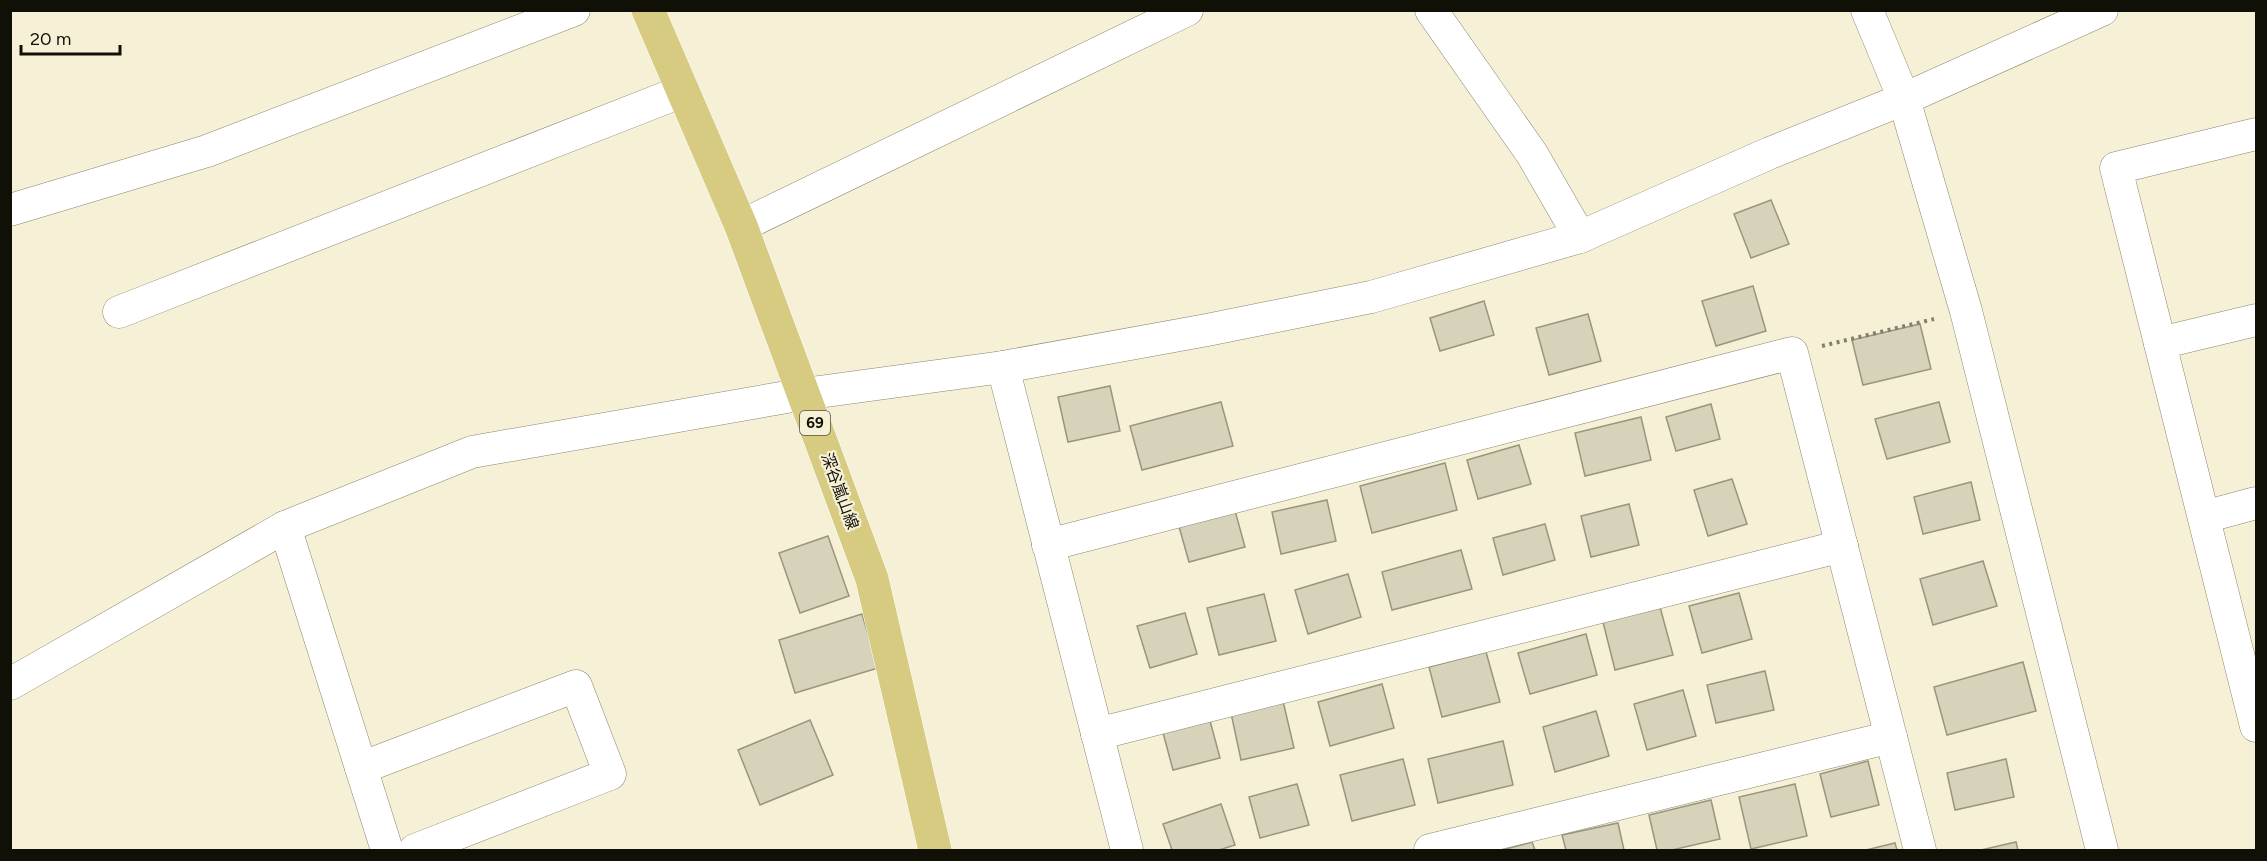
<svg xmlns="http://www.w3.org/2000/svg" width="2267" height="861" font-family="Figtree,'Noto Sans JP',sans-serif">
<rect width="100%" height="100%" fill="#f5f0d6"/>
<g fill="#d7d3ba" stroke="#9a957e" stroke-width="1.5">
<path d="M 1771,200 L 1789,244 L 1751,258 L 1734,214 Z"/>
<path d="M 1753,286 L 1766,331 L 1716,346 L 1702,301 Z"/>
<path d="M 1484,301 L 1494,335 L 1440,351 L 1430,318 Z"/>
<path d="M 1588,314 L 1601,361 L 1549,375 L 1536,328 Z"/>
<path d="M 1920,324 L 1931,369 L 1863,385 L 1852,340 Z"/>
<path d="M 1110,386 L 1120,431 L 1068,442 L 1058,397 Z"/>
<path d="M 1221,402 L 1233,446 L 1142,470 L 1130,426 Z"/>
<path d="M 1939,402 L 1950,442 L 1887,459 L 1875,419 Z"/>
<path d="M 1711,404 L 1720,439 L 1676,451 L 1666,417 Z"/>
<path d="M 1641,417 L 1651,460 L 1585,476 L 1575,433 Z"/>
<path d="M 1519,445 L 1531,484 L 1478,499 L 1467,460 Z"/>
<path d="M 1445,463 L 1457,510 L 1372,533 L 1360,486 Z"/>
<path d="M 1732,479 L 1747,524 L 1708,536 L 1694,490 Z"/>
<path d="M 1971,482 L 1980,520 L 1923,534 L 1914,497 Z"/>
<path d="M 1327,500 L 1336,541 L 1281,554 L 1272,512 Z"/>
<path d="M 1629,504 L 1639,545 L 1591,557 L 1581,516 Z"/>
<path d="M 1234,507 L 1245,547 L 1189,562 L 1178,523 Z"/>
<path d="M 1545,524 L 1555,560 L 1503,575 L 1493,538 Z"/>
<path d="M 828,536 L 849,596 L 800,613 L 779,553 Z"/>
<path d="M 1461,550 L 1472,589 L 1392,610 L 1382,572 Z"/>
<path d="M 1983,561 L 1997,606 L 1933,625 L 1920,579 Z"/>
<path d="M 1348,574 L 1361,617 L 1308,634 L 1295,590 Z"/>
<path d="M 1739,593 L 1752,639 L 1702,653 L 1689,606 Z"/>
<path d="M 1264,594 L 1276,641 L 1219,655 L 1207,608 Z"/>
<path d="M 1660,607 L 1673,655 L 1615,670 L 1603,622 Z"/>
<path d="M 1185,613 L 1197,654 L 1150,668 L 1137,626 Z"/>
<path d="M 862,614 L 878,668 L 795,693 L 779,640 Z"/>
<path d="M 1586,634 L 1597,675 L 1530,694 L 1518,653 Z"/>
<path d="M 1486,652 L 1500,702 L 1442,717 L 1429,667 Z"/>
<path d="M 2023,662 L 2036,711 L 1947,735 L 1934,687 Z"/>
<path d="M 1765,671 L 1774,710 L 1716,723 L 1707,685 Z"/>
<path d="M 1382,684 L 1394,728 L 1330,746 L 1318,702 Z"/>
<path d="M 1683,690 L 1696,736 L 1647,750 L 1634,704 Z"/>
<path d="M 1283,701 L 1294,748 L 1241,760 L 1231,713 Z"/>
<path d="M 1596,711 L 1609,756 L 1555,772 L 1543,727 Z"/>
<path d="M 1209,717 L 1220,758 L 1173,770 L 1162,729 Z"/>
<path d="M 810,720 L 833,775 L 760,805 L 738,750 Z"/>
<path d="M 1503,741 L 1513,785 L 1438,803 L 1428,759 Z"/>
<path d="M 1403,759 L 1415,805 L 1352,821 L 1340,775 Z"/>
<path d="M 2006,759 L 2014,797 L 1955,810 L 1947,773 Z"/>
<path d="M 1868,761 L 1879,805 L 1831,817 L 1820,774 Z"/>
<path d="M 1297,784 L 1309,825 L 1260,838 L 1249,797 Z"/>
<path d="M 1795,784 L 1807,836 L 1751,849 L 1739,797 Z"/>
<path d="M 1711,800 L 1720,839 L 1672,850 L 1657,850 L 1649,815 Z"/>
<path d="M 1221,804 L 1235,845 L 1219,850 L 1172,850 L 1163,824 Z"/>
<path d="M 1618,823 L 1624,850 L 1566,850 L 1562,835 Z"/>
<path d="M 1532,842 L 1535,850 L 1502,850 Z"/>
<path d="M 2016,842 L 2018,850 L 1981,850 Z"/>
<path d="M 1895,843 L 1897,850 L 1866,850 Z"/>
</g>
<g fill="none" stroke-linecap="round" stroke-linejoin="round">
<defs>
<g id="minor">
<path d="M 1431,10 L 1532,154 L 1580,237"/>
<path d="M 1867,10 L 1904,99 L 1966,311 L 2102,850"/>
<path d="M 2256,134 L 2116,168 L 2256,726"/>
<path d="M 10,210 L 207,151 L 574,10"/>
<path d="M 741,226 L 1187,10"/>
<path d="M 119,312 L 683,91"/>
<path d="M 2160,343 L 2256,320"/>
<path d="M 1003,367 L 1127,850"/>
<path d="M 2204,517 L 2256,503"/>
<path d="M 285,527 L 387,850"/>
<path d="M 1048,545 L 1792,353 L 1920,850"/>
<path d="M 10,684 L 285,527 L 472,452 L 804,394 L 1003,367 L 1207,330 L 1371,297 L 1580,237 L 1770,153 L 1904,99 L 2102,10"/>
<path d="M 1097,734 L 1842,546"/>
<path d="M 361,768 L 576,686 L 610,774 L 415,850"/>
<path d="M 1430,850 L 1891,737"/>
</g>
<path id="major" d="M 648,10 L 741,226 L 872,579 L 935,850"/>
</defs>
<use href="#minor" stroke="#8a866e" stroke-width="33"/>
<use href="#major" stroke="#fff" stroke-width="34"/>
<path stroke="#83806f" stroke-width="4" stroke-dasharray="3 4.5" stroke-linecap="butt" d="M 1822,346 L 1934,319"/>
<use href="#minor" stroke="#fff" stroke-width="32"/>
<use href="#major" stroke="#d7cb82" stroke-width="33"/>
</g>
<g text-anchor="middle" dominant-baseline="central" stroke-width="4.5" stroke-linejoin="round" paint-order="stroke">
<rect fill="#f5f0d6" stroke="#555345" stroke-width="1.5" x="800" y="411" width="30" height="24" rx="4.5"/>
<g font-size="15" font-weight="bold" fill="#111007">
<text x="815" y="423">69</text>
</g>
<g font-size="16" fill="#111007" stroke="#f5f0d6">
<text transform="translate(840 491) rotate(70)">深谷嵐山線</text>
</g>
</g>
<rect width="2267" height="861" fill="none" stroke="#111007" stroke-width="24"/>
<path d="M21 45v9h99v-9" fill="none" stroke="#111007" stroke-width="3"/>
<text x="30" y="45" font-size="18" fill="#111007" stroke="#f5f0d6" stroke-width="4.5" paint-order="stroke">20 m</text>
</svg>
